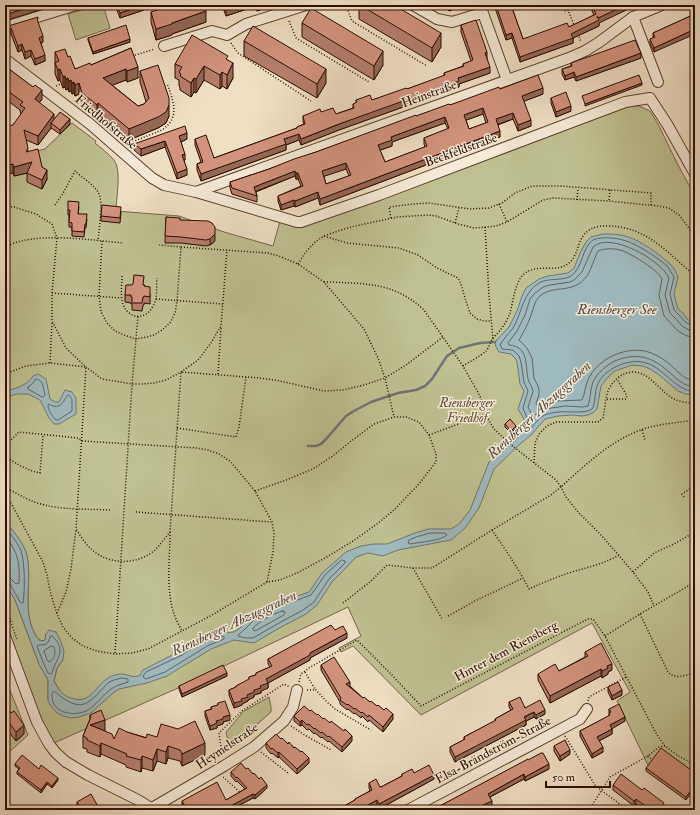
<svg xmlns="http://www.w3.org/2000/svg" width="700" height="815" font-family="'IM FELL Double Pica',serif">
<rect width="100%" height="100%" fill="#efe0c5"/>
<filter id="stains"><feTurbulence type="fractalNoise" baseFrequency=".005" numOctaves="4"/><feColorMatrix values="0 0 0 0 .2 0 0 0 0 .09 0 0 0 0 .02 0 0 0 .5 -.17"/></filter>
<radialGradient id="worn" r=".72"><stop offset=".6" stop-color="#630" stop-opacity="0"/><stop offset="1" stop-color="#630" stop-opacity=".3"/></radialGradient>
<g fill="#bfc190" stroke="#766748">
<path d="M 99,5 L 103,5 L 110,28 L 76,40 L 68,14 Z"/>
<path d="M 631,106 L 639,106 L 650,111 L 658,124 L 678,165 L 695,196 L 695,774 L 648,765 L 617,701 L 630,692 L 592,623 L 421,715 L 353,646 L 341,652 L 339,648 L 361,636 L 348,607 L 178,688 L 54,743 L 47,735 L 5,621 L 5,583 L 15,600 L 39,664 L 48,680 L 48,700 L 60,691 L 54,681 L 57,668 L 63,660 L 46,634 L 45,640 L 44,641 L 39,640 C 19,615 34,580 26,552 C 22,541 12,530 5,521 L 5,159 L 45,149 L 72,123 L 96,141 L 95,143 C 101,148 109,154 114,160 C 122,170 116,198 116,211 L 179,216 L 224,232 L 273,246 L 280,221 L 301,228 Z"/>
<path d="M 5,678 L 28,735 L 5,756 Z"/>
<path d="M 269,697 L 271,707 L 271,712 L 238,741 L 230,750 L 226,732 L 244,711 Z"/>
</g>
<g fill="#9fbabf" stroke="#717573">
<path d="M 603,234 C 611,234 620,234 628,237 C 639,240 661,255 670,264 C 674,267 676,272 678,277 L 674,294 L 678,309 L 683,313 L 687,319 L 692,322 L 695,322 L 695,395 L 685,394 L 678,391 L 658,374 L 650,369 L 643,366 L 632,365 L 615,371 L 608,377 L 601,386 L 597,409 L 593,413 L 588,415 L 582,416 L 573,415 L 558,416 L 545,419 L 531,435 L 520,444 L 494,469 L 479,508 L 465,528 L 451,540 L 398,550 L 383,556 L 368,553 L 356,557 L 344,570 L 332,582 L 317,605 L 306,614 L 281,627 L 254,643 L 234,640 L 211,649 L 167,676 L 147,683 L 119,689 L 113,693 L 91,713 L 79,717 L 71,718 L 63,716 L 57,713 L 50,705 L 48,700 L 48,680 L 39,664 L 15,600 L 5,583 L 5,521 C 12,530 22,541 26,552 C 34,580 19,615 39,640 L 44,641 L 45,640 L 46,634 L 49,630 L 56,632 L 61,642 L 64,651 L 63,660 L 57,668 L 54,681 C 58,689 62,695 71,698 C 92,706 95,683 112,676 C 115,675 119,674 121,674 C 127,674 135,679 140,675 C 141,673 142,671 143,670 L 180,651 L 212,630 L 218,629 L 225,633 L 234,632 L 240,628 L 251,617 L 272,605 L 309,592 L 322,573 L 346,552 L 361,546 L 374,544 L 387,544 L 415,533 L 429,529 L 451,529 L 459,524 L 470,510 L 489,462 L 516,440 L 524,425 L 524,419 L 518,409 L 524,391 L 520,384 L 517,362 L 515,358 L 511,354 L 499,352 L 496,347 L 495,342 L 509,327 L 517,311 L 522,296 L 526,288 L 539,279 L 548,276 L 568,273 L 574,268 L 580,253 L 586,242 L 591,237 Z"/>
<path d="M 38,374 L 46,379 L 50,399 L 55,402 L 59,402 L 65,390 L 72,392 L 76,398 L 76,414 L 59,424 L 54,424 L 49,418 L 40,400 L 28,394 L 17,394 L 5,397 L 5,392 C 15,388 27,386 33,376 Z"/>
</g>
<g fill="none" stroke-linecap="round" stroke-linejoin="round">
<g stroke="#666460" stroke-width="1">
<path d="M 695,326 L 691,325 L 685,322 L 680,316 L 674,310 L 670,294 L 674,277 C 672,274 670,270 668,267 C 660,259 637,244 626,241 C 618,238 601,236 593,240 C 582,247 583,268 571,276 C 563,281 550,278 541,282 C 523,291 522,313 513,328 C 509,334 503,339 500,345 L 502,349 L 513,350 L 519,356 L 521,362 L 524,382 L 528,391 L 523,408 L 527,418 L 527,428 L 529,429 C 532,428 534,424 537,421 C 543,414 550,413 559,412 C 566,411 587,414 592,409 C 595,406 595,391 597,386 C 603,369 627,359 643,362 C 664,366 673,390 695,392"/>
<path d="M 695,331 L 689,330 L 682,326 L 676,319 L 670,313 L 665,295 L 669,278 C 661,260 610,231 593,247 L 582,272 L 574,280 L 570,282 L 550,285 L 543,287 L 534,294 L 530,299 L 525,315 L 517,331 L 508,343 L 509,345 C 529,347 525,364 528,379 C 529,383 532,386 533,391 L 528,407 L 532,415 L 533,416 L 541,411 L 551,408 L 565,406 L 582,407 L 588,406 C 591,398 590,389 593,382 C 597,373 607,365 615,361 C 636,352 653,357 669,372 C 677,379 683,386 695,387"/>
<path d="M 695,337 L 687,336 L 678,331 L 664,316 L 659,295 L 662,279 C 658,270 633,255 623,251 C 616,248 605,248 598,251 C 594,259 591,270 587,276 C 573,295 554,284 540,296 C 534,301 533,311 530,318 C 527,326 523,333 519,340 L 527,348 L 532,358 L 534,378 L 538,386 L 539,390 L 539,395 L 536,403 L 537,405 L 557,401 L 582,400 C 585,394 585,386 588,380 C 597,359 624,347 645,351 C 653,353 661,357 667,362 C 676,369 683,380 695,381"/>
<path d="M 36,379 C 44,380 43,388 45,395 L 43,397 L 42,397 L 28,389 L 28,387 L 33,383 Z"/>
<path d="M 69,395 L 72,399 L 72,411 L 58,420 L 56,420 C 52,416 48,410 48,405 L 49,404 C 59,410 62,404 67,396 Z"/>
<path d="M 5,527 C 11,535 18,543 21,551 C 25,561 25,592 23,603 L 22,603 L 20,602 L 10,584 L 5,582"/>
<path d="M 430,533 L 445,533 L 447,535 C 440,541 420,542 410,544 L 408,543 L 409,540 L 416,537 Z"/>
<path d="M 5,536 C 18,552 20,562 19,583 L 16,584 L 11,579 L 5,577"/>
<path d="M 342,560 L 345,561 L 345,563 L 329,579 L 314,602 L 303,610 L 279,623 L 253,638 L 245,638 L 238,636 L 239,634 L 243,631 L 254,620 L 273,609 L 311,595 L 325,575 Z"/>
<path d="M 283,611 L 285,612 L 284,615 L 255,631 L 253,630 L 253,628 C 261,620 272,614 283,611 Z"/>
<path d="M 213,634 L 217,634 L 224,637 L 224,639 L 209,645 L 165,672 L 146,679 L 144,678 L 143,676 L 146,672 L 182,655 Z"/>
<path d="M 52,636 C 68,650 56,658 52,673 L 50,674 L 48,673 L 43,662 L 37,646 L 38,645 C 46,645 48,645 50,637 Z"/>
<path d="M 52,646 L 54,647 C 56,653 55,659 49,662 L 47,660 L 44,651 Z"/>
<path d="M 122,678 L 128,679 L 128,682 C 123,684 117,685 111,689 C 104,694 96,705 88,710 C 78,716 58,715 53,702 C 52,699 52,696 52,693 L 54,691 C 62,698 77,710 88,702 C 95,698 103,688 109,682 L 114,680 Z"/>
</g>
<path stroke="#717573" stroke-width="2.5" d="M 308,446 L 316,446 L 321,444 L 327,438 L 346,416 L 354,411 L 371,402 L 398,393 L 416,390 L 425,386 L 432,379 L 447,356 L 459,348 L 480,343 L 495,342"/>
<defs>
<g id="minor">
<path d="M 413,5 L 437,19 L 452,22 L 482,13"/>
<path d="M 480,5 L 507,80"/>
<path d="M 633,17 L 658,82"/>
<path d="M 5,27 L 76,5"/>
<path d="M 164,46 L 212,31 L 227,35 L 246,24 L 306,5"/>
<path d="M 5,59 L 90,124 L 152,178 L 164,185 L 196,192 L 297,222 L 301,222 L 379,195 L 625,102 L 650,98 L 667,124 L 695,174"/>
<path d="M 196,192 L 569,58 L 585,51 L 598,43 L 633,17 L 662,5"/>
<path d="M 5,636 L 37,722 L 49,744 L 56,753 L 66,762 L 88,775 L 138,800 L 154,810"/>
<path d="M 152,808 L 224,766 L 254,747 L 284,721 L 293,707 L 297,690"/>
<path d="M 408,810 L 580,719 L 587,709"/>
</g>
</defs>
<use href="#minor" stroke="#5d4231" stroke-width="12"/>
<g stroke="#2c0d00" stroke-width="1.5" stroke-dasharray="1 2" stroke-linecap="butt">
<path d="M 346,5 L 352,21 L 427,66"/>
<path d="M 562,5 L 565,11 L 568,10 L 574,25"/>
<path d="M 568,10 L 577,5"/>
<path d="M 289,21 L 296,38 L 369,82"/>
<path d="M 578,34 L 581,42"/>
<path d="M 231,43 L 238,53 L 311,101"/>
<path d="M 132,56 L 155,49"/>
<path d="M 56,86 L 63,83"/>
<path d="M 5,130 L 7,125"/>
<path d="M 127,144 L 162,130 C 181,117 173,101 167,83"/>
<path d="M 577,200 L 578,188"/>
<path d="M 609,200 L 610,190"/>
<path d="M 499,204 L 507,222"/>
<path d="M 55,205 L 62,195 L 75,171 C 81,177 96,186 99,194 C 103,202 99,231 98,241"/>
<path d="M 5,206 L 14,207 L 36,214 L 52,224 L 57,238 L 52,293 L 52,321 L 66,348 L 86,367 L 102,379 L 132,384 L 143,384 L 154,383 L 166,380 L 181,372 L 198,360 L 211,343 L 221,326 L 227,250"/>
<path d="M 391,218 L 389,207 L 413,204 L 429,203 L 470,209 L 489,208 L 502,203 L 515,193 L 532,186 L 561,186 L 651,193 L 651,205"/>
<path d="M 455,223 L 459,208"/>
<path d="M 485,227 L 489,295 L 493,339"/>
<path d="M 324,236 L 347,243 L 399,248 L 418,255 L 437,268 L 458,278 L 461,284 L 465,298 L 470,313 L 477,319 L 484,321 L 491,321"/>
<path d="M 102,241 L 99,296 L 101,312 L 107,323 L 115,331 L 124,335 L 136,339 L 147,337 L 154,335 L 162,330 L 170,323 L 175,313 L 177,301 L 181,247 L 159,245"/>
<path d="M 5,247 C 34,231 90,240 123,243"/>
<path d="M 181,247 L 268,253 L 279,256 L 298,264 L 324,282 L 364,329 L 378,358 L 385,378 L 394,417"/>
<path d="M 298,264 L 305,253 L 315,242 L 324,236 L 341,230 L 355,226 L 397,217 L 428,215 L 436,216 L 458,224 L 474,228 L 487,227 L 496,226 L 507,222 L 543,200 L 553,198 L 609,201 L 658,206 L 669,208 L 679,215 L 689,228 L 695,239"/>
<path d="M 122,276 C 122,285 120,295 123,304 C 128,319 146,321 153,306 C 158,298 156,287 157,278"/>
<path d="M 324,282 L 332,282 C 369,284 395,283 424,310 L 463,366 L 480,396 L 485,414 L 494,429 L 510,444 L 556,480 L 561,487 C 584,466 608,443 638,431 C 655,424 676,423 695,420"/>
<path d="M 52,293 L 121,298"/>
<path d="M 156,299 L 223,304"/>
<path d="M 50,363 L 52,323"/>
<path d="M 463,366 C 469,362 481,356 486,351 C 489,348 490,342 493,338 C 496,335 499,332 501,329 C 505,324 508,318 510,313 C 513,302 515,284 522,276 C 535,261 557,275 570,262 C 579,254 577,239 588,231 C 594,226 601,226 608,226 C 646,226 668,253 695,276"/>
<path d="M 5,374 L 26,366 L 50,363 L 86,367 L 76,529 C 80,535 84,542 89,547 C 107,565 134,566 154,551 C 160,545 165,538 170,532 L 181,372 L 260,378 L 280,381 L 324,391 L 343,390 L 364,385 L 385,378 L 406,365 L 443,337"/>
<path d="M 218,374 L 221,328"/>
<path d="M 607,399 L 626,399 L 627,396 L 617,379"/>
<path d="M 177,428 L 236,437 L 239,427 L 246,377"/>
<path d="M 642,430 L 645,440"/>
<path d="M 429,435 L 485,414"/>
<path d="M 5,446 L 19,432 L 78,438 L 82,441 L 196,448 L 208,450 L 219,454 L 230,461 L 255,491 L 272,522 L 274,533 L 273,552 L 267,582"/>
<path d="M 5,456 C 16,464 27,470 40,473 L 43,435"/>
<path d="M 534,463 L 535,443 L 539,434 L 547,426 L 556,422 L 598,422 L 603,418 C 605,409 605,400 608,391 C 610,385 617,378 622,375 C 645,363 657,390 674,399 C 680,402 688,403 695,403"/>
<path d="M 695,485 L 691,488 L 695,508"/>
<path d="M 5,487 C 18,494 30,502 45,505 C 64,510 91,509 111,510"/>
<path d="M 5,492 L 43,562 L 47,575 L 50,591 L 57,614 L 63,627 L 72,638 L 83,646 L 97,651 L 115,654 L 132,653 L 148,649 L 182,631 L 212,615 L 267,582 L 280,580 L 297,573 L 325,558 L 353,541 L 377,524 L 394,510 L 419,484 L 436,462 L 436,454 L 429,435 L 419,422 L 406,417 L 394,417 L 374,424 L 350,442 L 334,455 L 313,469 L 286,480 L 255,491"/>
<path d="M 684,497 L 682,494 L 691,488"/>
<path d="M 136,512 L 271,522"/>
<path d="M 492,530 C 505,549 518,568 529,589 C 544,582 559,576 575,571 C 590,567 605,563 619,555"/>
<path d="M 170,532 C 170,558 166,586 173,611 C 175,618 179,625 182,631"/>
<path d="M 413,568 L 442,619"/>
<path d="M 633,572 L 654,553 L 674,544 L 695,532"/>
<path d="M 343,603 L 371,581 L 387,565 L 413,568 L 432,568 L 492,530 L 551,495 L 561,487 L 566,497 L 578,512 L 602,536 L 633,572 L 648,592 L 654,606"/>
<path d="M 5,604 L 17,640"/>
<path d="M 57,613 L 66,592 L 71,569 L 76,529"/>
<path d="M 640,614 L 668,672 C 675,680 685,675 695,673"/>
<path d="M 448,616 L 475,601 L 523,578"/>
<path d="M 605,636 L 640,614 L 695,582"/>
<path d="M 115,653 L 132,384 L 138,316"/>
<path d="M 305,672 L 315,689"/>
<path d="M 299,682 L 301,674 L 309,668 L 357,640 L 390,673 L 421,706 L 578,624 L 588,619 L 593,619 L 605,636 L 657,735 L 665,746 L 677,755 L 695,765"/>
<path d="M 307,690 L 313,690 L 315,689 L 327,702 L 335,709 L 371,730"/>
<path d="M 588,701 L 589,697 L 626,677"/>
<path d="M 291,726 L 303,734 L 331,750"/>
<path d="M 565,736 L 595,785 L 602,791 L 628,810"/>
<path d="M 261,752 L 288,773"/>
<path d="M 222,755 L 219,733 L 242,711 L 284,684 L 290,687"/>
<path d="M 648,756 L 653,761"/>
<path d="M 223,777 L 241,793"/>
<path d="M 589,810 L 610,777 L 648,756 L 659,747 L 665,746"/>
<path d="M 694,810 L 695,808"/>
</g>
<use href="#minor" stroke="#f5ebd9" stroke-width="10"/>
</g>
<g fill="#b57e6b" stroke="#2c0d00" fill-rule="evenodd">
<path d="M 115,5 L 144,5 L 144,10 L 120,18 Z"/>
<path d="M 222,5 L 274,5 L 257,11 L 256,6 L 226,16 Z"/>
<path d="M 359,5 L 394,5 L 441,47 L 432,62 L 359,19 Z"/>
<path d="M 446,5 L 463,5 L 449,11 Z"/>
<path d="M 494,5 L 511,5 L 523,39 L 569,27 L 594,15 L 592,11 L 592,6 L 594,5 L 599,23 L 599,26 L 573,38 L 573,43 L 520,62 L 512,38 L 506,40 Z"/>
<path d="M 151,12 L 206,22 L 172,34 L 172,35 L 156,40 L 151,22 Z"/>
<path d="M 695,14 L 654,52 L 650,44 L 650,39 L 653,38 L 653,33 Z"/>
<path d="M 38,23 L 43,42 L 41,43 L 45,61 L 35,65 L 31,56 L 25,59 L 22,50 L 18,52 L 11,34 L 5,27 Z"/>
<path d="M 302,23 L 383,65 L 374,80 L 302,37 Z"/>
<path d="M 461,25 L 487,58 L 490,73 L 459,84 L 459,87 L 339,130 L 301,145 L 299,140 L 286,145 L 286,150 L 201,181 L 197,170 L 197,164 L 201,162 L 195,145 L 195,139 L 214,158 L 297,128 L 297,127 L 304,124 L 303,122 L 303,116 L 321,112 L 336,114 L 353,108 L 353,104 L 356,103 L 356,100 L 372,100 L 407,89 L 444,76 L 444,73 L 463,66 L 463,64 L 471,61 L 461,32 Z"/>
<path d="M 88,38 L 130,42 L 93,54 L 88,40 Z"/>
<path d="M 244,41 L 326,83 L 317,98 L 244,56 Z"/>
<path d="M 131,48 L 138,78 L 127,82 L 126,80 L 112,85 L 138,106 L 144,104 L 146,102 L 140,82 L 140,71 L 169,116 L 166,123 L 158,128 L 129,140 L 98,114 L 97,116 L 82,104 L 79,94 L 75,96 L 74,93 L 72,94 L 71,91 L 69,92 L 68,89 L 66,90 L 65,87 L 63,88 L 60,80 L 58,81 L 55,74 L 55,52 L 68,57 L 75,69 L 91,65 Z"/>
<path d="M 641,58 L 576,81 L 574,77 L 565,80 L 562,74 L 562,69 L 571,66 L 571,63 Z"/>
<path d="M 228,60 L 233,78 L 227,89 L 222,86 L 220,89 L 204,80 L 196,93 L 194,92 L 191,97 L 180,90 L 180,87 L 179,86 L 179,80 L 175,78 L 175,64 Z"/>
<path d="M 5,66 L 42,99 L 39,103 L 54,119 L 70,124 L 60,134 L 51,128 L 38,145 L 26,140 L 28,151 L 42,167 L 47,179 L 42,189 L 27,182 L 27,173 L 14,176 L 13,173 L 5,175 L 13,125 L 21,115 L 20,110 L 8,101 L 5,104 Z"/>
<path d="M 500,89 L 543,94 L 524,101 L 531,126 L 518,131 L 513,119 L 498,125 L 500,137 L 320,205 L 318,198 L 295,207 L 294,206 L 281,210 L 278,201 L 278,196 L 301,186 L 298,179 L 296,179 L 295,176 L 256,192 L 257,196 L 257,202 L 232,194 L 230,188 L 230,182 L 269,169 L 416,116 ZM 483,114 L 486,123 L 469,129 L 466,120 ZM 445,123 L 448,129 L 424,138 L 424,144 L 425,147 L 385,162 L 380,150 L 392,146 L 392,142 ZM 346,169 L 349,176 L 326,184 L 324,176 Z"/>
<path d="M 551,98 L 571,111 L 556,117 L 551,103 Z"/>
<path d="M 187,139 L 181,142 L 185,160 L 184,160 L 187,175 L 177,179 L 165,147 L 141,156 L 134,150 L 134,144 Z"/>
<path d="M 79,207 L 78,214 L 87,219 L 86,228 L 85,228 L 84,237 L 72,236 L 72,227 L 69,227 L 69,215 L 68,215 L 68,210 Z"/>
<path d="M 121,212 L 120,223 L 101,221 L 101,216 Z"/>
<path d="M 166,217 L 180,220 L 215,241 L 210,245 L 206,246 L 181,243 L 165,243 Z"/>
<path d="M 144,285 L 150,294 L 150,304 L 144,303 L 144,305 L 143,305 L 142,311 L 132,310 L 132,304 L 131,304 L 131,303 L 125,302 L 125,295 Z"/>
<path d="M 505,424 L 516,428 L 511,433 L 505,427 Z"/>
<path d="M 335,630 L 347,638 L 310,658 L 310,660 L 268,683 L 268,688 L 261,691 L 261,693 L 254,695 L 254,697 L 248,700 L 248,701 L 242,704 L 242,705 L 234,708 L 229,695 L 229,690 L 236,687 L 236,686 L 249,680 L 249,677 L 256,675 L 256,673 L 270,667 L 268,664 L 268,659 Z"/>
<path d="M 585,652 L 612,670 L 608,672 L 608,674 L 602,678 L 601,676 L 550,703 L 538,680 L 538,674 L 559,671 L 585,657 Z"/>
<path d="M 321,665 L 350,686 L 363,698 L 370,702 L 393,719 L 383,732 L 369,720 L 368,722 L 362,716 L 361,718 L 355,713 L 354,714 L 348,709 L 347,710 L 340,704 L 340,702 L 321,670 Z"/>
<path d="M 227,676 L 182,697 L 179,689 L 179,686 Z"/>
<path d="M 608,687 L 622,695 L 612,700 L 608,692 Z"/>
<path d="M 509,702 L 545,714 L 536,719 L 534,717 L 526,721 L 526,725 L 455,762 L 450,752 L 450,747 L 464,740 L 464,737 L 495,721 L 495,719 L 511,710 L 509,707 Z"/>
<path d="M 218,703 L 230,720 L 223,722 L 223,724 L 217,726 L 217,728 L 210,730 L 205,716 L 205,711 L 211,709 L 211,707 L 218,705 Z"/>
<path d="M 5,705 L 24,734 L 16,741 L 5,727 Z"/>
<path d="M 609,709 L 625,721 L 612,728 L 612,734 L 599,741 L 603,752 L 592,758 L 580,736 L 580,731 L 609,716 Z"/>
<path d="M 310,711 L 323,719 L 352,741 L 342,752 L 329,741 L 328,742 L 322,737 L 321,738 L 315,733 L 314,734 L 309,729 L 307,730 L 302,725 L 300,726 L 294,721 L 294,716 Z"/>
<path d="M 90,715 L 105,731 L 114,739 L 127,732 L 205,755 L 182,766 L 180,761 L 168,758 L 166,764 L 157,761 L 153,771 L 142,768 L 141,772 L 126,767 L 126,765 L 101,754 L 100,757 L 87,752 L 87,749 L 83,748 L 83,736 L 90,719 Z"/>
<path d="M 281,739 L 301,752 L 309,763 L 297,774 L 279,757 L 278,758 L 272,753 L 271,754 L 266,748 L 266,743 Z"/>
<path d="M 554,746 L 570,754 L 560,761 L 554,751 Z"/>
<path d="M 528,760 L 549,769 L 525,781 L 524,779 L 490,797 L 492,806 L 483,810 L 433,810 L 436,809 L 436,808 Z"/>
<path d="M 15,764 L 39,769 L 58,780 L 52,788 L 47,784 L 41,793 L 17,774 L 17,772 L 19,769 L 15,766 Z"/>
<path d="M 646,768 L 695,773 L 686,800 L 646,771 Z"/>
<path d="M 246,769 L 253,774 L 267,788 L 255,799 L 253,798 L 230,810 L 185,810 L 182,805 L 182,801 L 226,800 L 245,789 L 237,781 L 236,782 L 231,776 L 231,772 Z"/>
<path d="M 414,773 L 434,779 L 379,809 L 377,805 L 337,810 L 355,800 L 355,799 L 370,791 L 369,788 L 369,783 L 381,787 L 402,776 L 402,774 Z"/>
<path d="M 613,785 L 664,806 L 670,810 L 644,810 L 636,804 L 634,806 L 613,790 Z"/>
<path d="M 77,802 L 100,810 L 79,810 L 77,807 Z"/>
</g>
<g fill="#946757" stroke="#2c0d00">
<path d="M 35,5 L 55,5 L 5,21 L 5,15 Z"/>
<path d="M 144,5 L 144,10 L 120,18 L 120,13 Z"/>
<path d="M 226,5 L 256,5 L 256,6 L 226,16 Z"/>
<path d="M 257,5 L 274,5 L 257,11 Z"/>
<path d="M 449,5 L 463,5 L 449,11 Z"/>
<path d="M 626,5 L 637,5 L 599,23 L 599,26 L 573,38 L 573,43 L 520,62 L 520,57 L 571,34 L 598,18 Z"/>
<path d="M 206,11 L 206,22 L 172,34 L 172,35 L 156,40 L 156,29 Z"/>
<path d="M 11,28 L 11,34 L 5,37 L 5,31 Z"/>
<path d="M 695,29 L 695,34 L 654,52 L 654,48 Z"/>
<path d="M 441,33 L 441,47 L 432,62 L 432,48 Z"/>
<path d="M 512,33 L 512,38 L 506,40 L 506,35 Z"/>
<path d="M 43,36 L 43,42 L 39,44 L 39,38 Z"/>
<path d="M 130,39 L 130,42 L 93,54 L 93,52 Z"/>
<path d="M 22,44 L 22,50 L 18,52 L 18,46 Z"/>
<path d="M 31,50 L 31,56 L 25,59 L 25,52 Z"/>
<path d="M 383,51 L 383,65 L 374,80 L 374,66 Z"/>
<path d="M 487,52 L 487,58 L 485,53 Z"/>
<path d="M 641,53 L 641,58 L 576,81 L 576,77 Z"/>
<path d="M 45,55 L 45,61 L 35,65 L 35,59 Z"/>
<path d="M 233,63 L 233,78 L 227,89 L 227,75 Z"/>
<path d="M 204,66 L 204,80 L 196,93 L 196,79 Z"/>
<path d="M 138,67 L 138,78 L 127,82 L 127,71 Z"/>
<path d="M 490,67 L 490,73 L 459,84 L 459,87 L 339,130 L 301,145 L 301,139 L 458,78 Z"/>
<path d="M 60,69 L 60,80 L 58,81 L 58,70 Z"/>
<path d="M 126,69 L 126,80 L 103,89 L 103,78 Z"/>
<path d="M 326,69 L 326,83 L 317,98 L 317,84 Z"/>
<path d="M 222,72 L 222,86 L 220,89 L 220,75 Z"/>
<path d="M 574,72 L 574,77 L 565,80 L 565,76 Z"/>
<path d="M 65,76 L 65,87 L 63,88 L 63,77 Z"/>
<path d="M 68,78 L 68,89 L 66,90 L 66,79 Z"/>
<path d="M 194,78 L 194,92 L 191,97 L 191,83 Z"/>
<path d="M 71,80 L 71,91 L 69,92 L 69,81 Z"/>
<path d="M 74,82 L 74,93 L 72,94 L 72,83 Z"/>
<path d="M 79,83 L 79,94 L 75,96 L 75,85 Z"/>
<path d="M 642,83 L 642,85 L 585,106 L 585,104 Z"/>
<path d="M 543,88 L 543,94 L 522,102 L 522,96 Z"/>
<path d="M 42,90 L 42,99 L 35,109 L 35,99 Z"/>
<path d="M 8,91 L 8,101 L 5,104 L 5,95 Z"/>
<path d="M 98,103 L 98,114 L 97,116 L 97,105 Z"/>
<path d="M 169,105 L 169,116 L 166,123 L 158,128 L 129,140 L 129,129 Z"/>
<path d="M 571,106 L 571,111 L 556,117 L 556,112 Z"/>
<path d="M 483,108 L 483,114 L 464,121 L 464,115 Z"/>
<path d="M 513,113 L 513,119 L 496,125 L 496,119 Z"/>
<path d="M 54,114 L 54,123 L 51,123 L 51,128 L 38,145 L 38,136 Z"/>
<path d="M 445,117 L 445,123 L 392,142 L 392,146 L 378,151 L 378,145 L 391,137 Z"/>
<path d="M 70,119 L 70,124 L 60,134 L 60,130 Z"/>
<path d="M 531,120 L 531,126 L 518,131 L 518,125 Z"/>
<path d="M 500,131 L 500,137 L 320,205 L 320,199 Z"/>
<path d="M 187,133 L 187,139 L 179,143 L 179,136 Z"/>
<path d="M 299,134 L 299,140 L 286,145 L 286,150 L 201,181 L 201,174 L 284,139 Z"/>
<path d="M 165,141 L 165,147 L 141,156 L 141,149 Z"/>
<path d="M 185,154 L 185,160 L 182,161 L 182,155 Z"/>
<path d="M 32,162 L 32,172 L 14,176 L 14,167 Z"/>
<path d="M 346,163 L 346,169 L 322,177 L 322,171 Z"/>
<path d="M 13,164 L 13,173 L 5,175 L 5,166 Z"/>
<path d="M 187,169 L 187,175 L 177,179 L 177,173 Z"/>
<path d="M 47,170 L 47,179 L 42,189 L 42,180 Z"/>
<path d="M 295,171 L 295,176 L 254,192 L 254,187 Z"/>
<rect x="296" y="173" width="2" height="6"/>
<path d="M 318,192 L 318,198 L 295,207 L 295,201 Z"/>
<path d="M 294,200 L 294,206 L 281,210 L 281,205 Z"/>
<path d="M 215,234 L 215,241 L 210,245 L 210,239 Z"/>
<path d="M 516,426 L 516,428 L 511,433 L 511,431 Z"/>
<path d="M 347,633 L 347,638 L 310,658 L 310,660 L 268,683 L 268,688 L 261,691 L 261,693 L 254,695 L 254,697 L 248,700 L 248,701 L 242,704 L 242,705 L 234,708 L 234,703 L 260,686 L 266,679 L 310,653 Z"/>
<path d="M 612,664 L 612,670 L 608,672 L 608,674 L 602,678 L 602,671 L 607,666 Z"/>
<path d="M 601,669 L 601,676 L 550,703 L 550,696 Z"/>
<path d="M 227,673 L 227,676 L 182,697 L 182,694 Z"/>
<path d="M 350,682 L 350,686 L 346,689 L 346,684 Z"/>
<path d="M 622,690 L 622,695 L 612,700 L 612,696 Z"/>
<path d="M 545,710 L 545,714 L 536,719 L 536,715 Z"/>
<path d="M 534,712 L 534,717 L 526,721 L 526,725 L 455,762 L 455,757 Z"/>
<path d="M 393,714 L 393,719 L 383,732 L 383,727 Z"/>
<path d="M 230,715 L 230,720 L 223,722 L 223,724 L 217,726 L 217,728 L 210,730 L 210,726 L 223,717 Z"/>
<path d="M 625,717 L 625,721 L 610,730 L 610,725 Z"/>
<path d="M 105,720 L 105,731 L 90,725 Z"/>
<path d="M 302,720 L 302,725 L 300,726 L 300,722 Z"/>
<path d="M 24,725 L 24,734 L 16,741 L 16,732 Z"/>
<path d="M 612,729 L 612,734 L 597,742 L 597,737 Z"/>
<path d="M 352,736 L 352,741 L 342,752 L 342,747 Z"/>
<path d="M 101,743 L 101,754 L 100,757 L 100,746 Z"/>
<path d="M 205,743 L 205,755 L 182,766 L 182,754 Z"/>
<path d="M 168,746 L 168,758 L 166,764 L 166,752 Z"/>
<path d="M 603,747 L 603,752 L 592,758 L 592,754 Z"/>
<path d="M 157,749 L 157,761 L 153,771 L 153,760 Z"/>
<path d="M 570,750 L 570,754 L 560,761 L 560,756 Z"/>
<path d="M 279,752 L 279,757 L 278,758 L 278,753 Z"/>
<path d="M 142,756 L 142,768 L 141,772 L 141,760 Z"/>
<path d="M 309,758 L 309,763 L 297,774 L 297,769 Z"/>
<path d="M 549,764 L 549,769 L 525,781 L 525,777 Z"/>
<path d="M 524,774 L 524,779 L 488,798 L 488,794 Z"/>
<path d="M 434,775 L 434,779 L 379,809 L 379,804 Z"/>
<path d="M 58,778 L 58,780 L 52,788 L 52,786 Z"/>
<path d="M 47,782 L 47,784 L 41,793 L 41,790 Z"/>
<path d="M 267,785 L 267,788 L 255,799 L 255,795 Z"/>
<path d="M 695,785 L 695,788 L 686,800 L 686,797 Z"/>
<path d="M 253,794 L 253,798 L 230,810 L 223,810 Z"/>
<path d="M 636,799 L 636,804 L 634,806 L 634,801 Z"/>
<path d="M 377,800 L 377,805 L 368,810 L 359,810 Z"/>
<path d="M 492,801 L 492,806 L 483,810 L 472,810 Z"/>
</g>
<g fill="#d3937c" stroke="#2c0d00" fill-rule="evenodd">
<path d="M 5,5 L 35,5 L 5,15 Z"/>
<path d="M 117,5 L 143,5 L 120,13 Z"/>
<path d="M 172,5 L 204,5 L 206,11 L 172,23 L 172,24 L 156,29 L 151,12 Z"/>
<path d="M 360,5 L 394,5 L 441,33 L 432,48 Z"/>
<path d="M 496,5 L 511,5 L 523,39 L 567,23 L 569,27 L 596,14 L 592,6 L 594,5 L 626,5 L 598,18 L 597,16 L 599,20 L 571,34 L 573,38 L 520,57 L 512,33 L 506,35 Z"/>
<path d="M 311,8 L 383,51 L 374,66 L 302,23 Z"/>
<path d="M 695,14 L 695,29 L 654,48 L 650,39 L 655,37 L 653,33 Z"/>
<path d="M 38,17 L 38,19 L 37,19 L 43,36 L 39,38 L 45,55 L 35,59 L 31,50 L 25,52 L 22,44 L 18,46 L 11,28 L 5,31 L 5,27 Z"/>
<path d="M 476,20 L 487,52 L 485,53 L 490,67 L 458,78 L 459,81 L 339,124 L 301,139 L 299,134 L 284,139 L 286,144 L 201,174 L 197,164 L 203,162 L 195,139 L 206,135 L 214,158 L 297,128 L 297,127 L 305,124 L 303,116 L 320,109 L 321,112 L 333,108 L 336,114 L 354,108 L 353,104 L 357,102 L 356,100 L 370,95 L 372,100 L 406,88 L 407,89 L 445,75 L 444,73 L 464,66 L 463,64 L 473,60 L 461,25 Z"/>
<path d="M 126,25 L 130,39 L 93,52 L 88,38 Z"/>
<path d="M 253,26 L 326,69 L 317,84 L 244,41 Z"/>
<path d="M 192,35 L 228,56 L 226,59 L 233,63 L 227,75 L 222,72 L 220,75 L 204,66 L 196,79 L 194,78 L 191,83 L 180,76 L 181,74 L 179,72 L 182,67 L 175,64 Z"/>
<path d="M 635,40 L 641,53 L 576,77 L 574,72 L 565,76 L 562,69 L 572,66 L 571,63 Z"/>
<path d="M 131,48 L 138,67 L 127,71 L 126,69 L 103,78 L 138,106 L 144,104 L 149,98 L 140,71 L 158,65 L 169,98 L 169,105 L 166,112 L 158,117 L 129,129 L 98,103 L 97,105 L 82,93 L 79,83 L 75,85 L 74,82 L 72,83 L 71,80 L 69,81 L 68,78 L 66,79 L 65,76 L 63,77 L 60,69 L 58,70 L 55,63 L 59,61 L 55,52 L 65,49 L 68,57 L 70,56 L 75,69 L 90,63 L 91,65 Z"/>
<path d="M 5,66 L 33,87 L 35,85 L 42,90 L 35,99 L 54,114 L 38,136 L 24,130 L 28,148 L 26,152 L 38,149 L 42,167 L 47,170 L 42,180 L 27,173 L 32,162 L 14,167 L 13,164 L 5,166 L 5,127 L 13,125 L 25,108 L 20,105 L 23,102 L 8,91 L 5,95 Z"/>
<path d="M 538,75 L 543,88 L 522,96 L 531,120 L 518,125 L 513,113 L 496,119 L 500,131 L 320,199 L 318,192 L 295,201 L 294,200 L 281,205 L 278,196 L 303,186 L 298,173 L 296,173 L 295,171 L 254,187 L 257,196 L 232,188 L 230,182 L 269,169 L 294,159 L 316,152 L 416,115 L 416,116 L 449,104 L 450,105 L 499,87 L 500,89 ZM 483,108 L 488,122 L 469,129 L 464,115 ZM 445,117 L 449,128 L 424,138 L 427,146 L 385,162 L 378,145 L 392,140 L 391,137 ZM 346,163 L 351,175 L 326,184 L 322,171 Z"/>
<path d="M 639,75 L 642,83 L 585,104 L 582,96 Z"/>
<path d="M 566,92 L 571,106 L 556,112 L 551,98 Z"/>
<path d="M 60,112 L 70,119 L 60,130 L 51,123 Z"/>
<path d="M 185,126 L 187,133 L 179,136 L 185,154 L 182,155 L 187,169 L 177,173 L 165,141 L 141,149 L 134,144 Z"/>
<path d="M 68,201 L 79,202 L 78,214 L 87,214 L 86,224 L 85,224 L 84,232 L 72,231 L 72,223 L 69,222 L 70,210 L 68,210 Z"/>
<path d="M 102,205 L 121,207 L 120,218 L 101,216 Z"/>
<path d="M 166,217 L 180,218 L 180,220 L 208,221 L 212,223 L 215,227 L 215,234 L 210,239 L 206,240 L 181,237 L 165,236 Z"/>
<path d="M 134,275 L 144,276 L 143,285 L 145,285 L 144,286 L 150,287 L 150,297 L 144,296 L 144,297 L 143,297 L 142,303 L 132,303 L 132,297 L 131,297 L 131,295 L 125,295 L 126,285 L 132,285 L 133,284 Z"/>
<path d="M 510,419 L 516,426 L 511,431 L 505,424 Z"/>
<path d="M 331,625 L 335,630 L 343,626 L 347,633 L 310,653 L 310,655 L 266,679 L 268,683 L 260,686 L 261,688 L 254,690 L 254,692 L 247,695 L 248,697 L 241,699 L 242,701 L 234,703 L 229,690 L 236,687 L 236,686 L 249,679 L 249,677 L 256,675 L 256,673 L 272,666 L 268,659 Z"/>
<path d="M 601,643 L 612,664 L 607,666 L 608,668 L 602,671 L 601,669 L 550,696 L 538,674 L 555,664 L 559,671 L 588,656 L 585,652 Z"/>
<path d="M 334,657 L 350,682 L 346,684 L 363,698 L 364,697 L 370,702 L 371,701 L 377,706 L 378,705 L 384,710 L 386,708 L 393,714 L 383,727 L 369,715 L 368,717 L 362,712 L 361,713 L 355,708 L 354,709 L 348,704 L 347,705 L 340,700 L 341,698 L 321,665 Z"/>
<path d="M 223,665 L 227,673 L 182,694 L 179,686 Z"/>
<path d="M 618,682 L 622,690 L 612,696 L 608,687 Z"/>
<path d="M 520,697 L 525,708 L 540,700 L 545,710 L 536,715 L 534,712 L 524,717 L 526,720 L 455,757 L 450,747 L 465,739 L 464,737 L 496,720 L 495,719 L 513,709 L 509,702 Z"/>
<path d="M 225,701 L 230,715 L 223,717 L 223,719 L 216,721 L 217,723 L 210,726 L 205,711 L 212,709 L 211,707 L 218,705 L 218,703 Z"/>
<path d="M 619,704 L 625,717 L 610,725 L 612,729 L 597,737 L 603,747 L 592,754 L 580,731 L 610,715 L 609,713 L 611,712 L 609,709 Z"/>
<path d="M 5,705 L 11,713 L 14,711 L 24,725 L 16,732 L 5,717 Z"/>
<path d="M 304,706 L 310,711 L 311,710 L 317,715 L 318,714 L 323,719 L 324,718 L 330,723 L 331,721 L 344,731 L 345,729 L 352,736 L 342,747 L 329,736 L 328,737 L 322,732 L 321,733 L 315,728 L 314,729 L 309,724 L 307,725 L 302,720 L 300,722 L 294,716 Z"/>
<path d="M 101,710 L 105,720 L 90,725 L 112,734 L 114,739 L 119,728 L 127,732 L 146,738 L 147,734 L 157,737 L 161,724 L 178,729 L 195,721 L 205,743 L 182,754 L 180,750 L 168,746 L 166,752 L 157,749 L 153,760 L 142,756 L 141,760 L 126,756 L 127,754 L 101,743 L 100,746 L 87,740 L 87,738 L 83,736 L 91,717 L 90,715 Z"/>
<path d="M 276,734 L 281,739 L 282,738 L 288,744 L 289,742 L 294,748 L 295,747 L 301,752 L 302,751 L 309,758 L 297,769 L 279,752 L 278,753 L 272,748 L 271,749 L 266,743 Z"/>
<path d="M 565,740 L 570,750 L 560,756 L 554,746 Z"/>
<path d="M 661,748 L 695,773 L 695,785 L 686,797 L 646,768 Z"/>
<path d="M 541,753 L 543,753 L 549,764 L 525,777 L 524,774 L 488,794 L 492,801 L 472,810 L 469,810 L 468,808 L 463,810 L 433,810 L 436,808 L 528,759 L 528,760 Z"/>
<path d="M 22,755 L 39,769 L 41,765 L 58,778 L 52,786 L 47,782 L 41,790 L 17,772 L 20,768 L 15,764 Z"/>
<path d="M 241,763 L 246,769 L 248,768 L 253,774 L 254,773 L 259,779 L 261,777 L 267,785 L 255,795 L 253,794 L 223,810 L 187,810 L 182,801 L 217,782 L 226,800 L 247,788 L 237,777 L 236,778 L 231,772 Z"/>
<path d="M 429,765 L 434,775 L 379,804 L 377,800 L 359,810 L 332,810 L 336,808 L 337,810 L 355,800 L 355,799 L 372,790 L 369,783 L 376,779 L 380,787 L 381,787 L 402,776 L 402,774 L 412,769 L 414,773 Z"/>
<path d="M 621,774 L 642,790 L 644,788 L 664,803 L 663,805 L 670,810 L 651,810 L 636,799 L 634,801 L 613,785 Z"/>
<path d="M 91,794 L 100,810 L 81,810 L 77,802 Z"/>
<path d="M 605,806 L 611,810 L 603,810 Z"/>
</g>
<g text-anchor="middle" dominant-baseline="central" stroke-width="3" stroke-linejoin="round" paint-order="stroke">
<g font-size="13" fill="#2c0d00" stroke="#f5ebd9">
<text transform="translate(429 94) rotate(-20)">Heinstraße</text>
<text transform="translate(106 122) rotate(40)">Friedhofstraße</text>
<text transform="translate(461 150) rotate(-20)">Beckfeldstraße</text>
<text transform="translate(506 651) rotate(-28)">Hinter dem Riensberg</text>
<text transform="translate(227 746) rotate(-34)">Heymelstraße</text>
<text transform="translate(493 750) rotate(-28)">Elsa-Brändström-Straße</text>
</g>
<g font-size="13" font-style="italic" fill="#5f4c32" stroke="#f5ebd9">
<text x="467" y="403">Riensberger<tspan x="467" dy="15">Friedhof</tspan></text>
</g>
<g font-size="14" font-style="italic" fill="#544a43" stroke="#f5ebd9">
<text x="617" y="309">Riensberger See</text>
<text transform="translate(539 410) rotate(-43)">Riensberger Abzugsgraben</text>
<text transform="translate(234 623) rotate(-25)">Riensberger Abzugsgraben</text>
</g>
</g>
<rect width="700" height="815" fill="none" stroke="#efe0c5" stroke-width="20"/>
<rect x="6" y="6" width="688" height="803" fill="none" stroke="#2c0d00" stroke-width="2"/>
<rect x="10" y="10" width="680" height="795" fill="none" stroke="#2c0d00"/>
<path d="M546 781v6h64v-6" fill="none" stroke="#2c0d00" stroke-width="2"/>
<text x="552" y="781" font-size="12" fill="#2c0d00" stroke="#f5ebd9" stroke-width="3" paint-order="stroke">50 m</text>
<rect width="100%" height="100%" filter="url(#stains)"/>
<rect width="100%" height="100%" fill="url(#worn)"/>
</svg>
